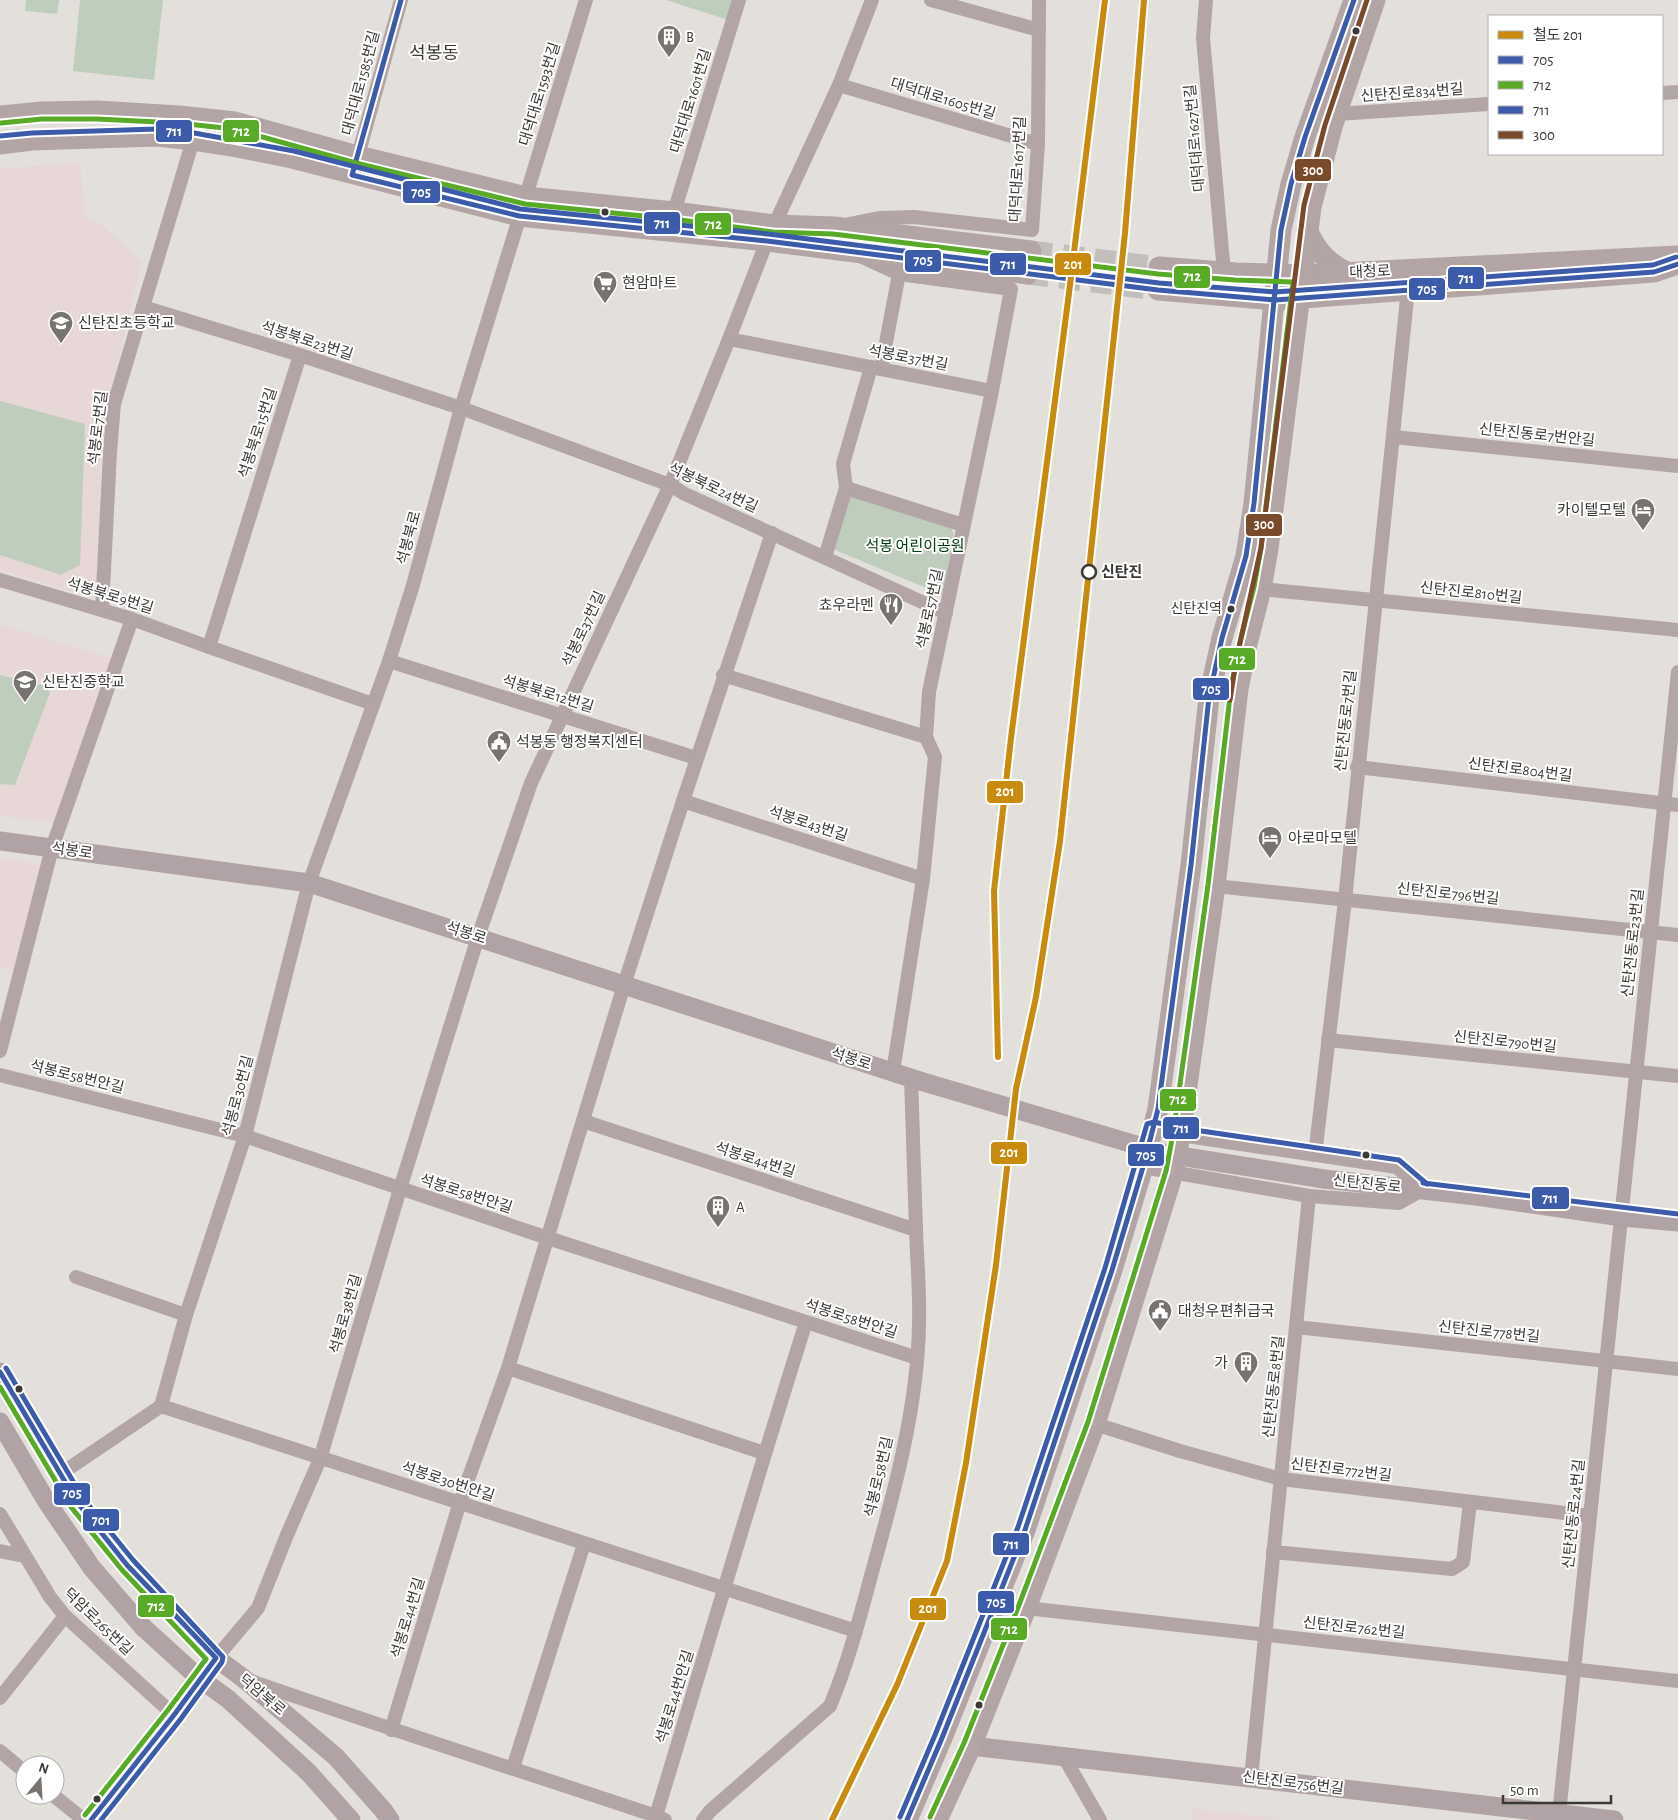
<svg xmlns="http://www.w3.org/2000/svg" width="1678" height="1820" font-family="'Alegreya Sans','Noto Sans KR',sans-serif">
<rect width="100%" height="100%" fill="#e3e0dc"/>
<path fill="#e7d7d8" d="M 1191,1808 L 1285,1820 L 1192,1820 Z"/>
<g fill="#e7d7d6">
<path d="M 80,162 L 85,217 L 102,225 L 142,263 L 102,425 L 98,584 L 73,592 L 0,569 L 0,169 Z"/>
<path d="M 0,624 L 114,659 L 63,823 L 0,816 Z"/>
<path d="M 0,858 L 51,866 L 21,972 L 0,966 Z"/>
</g>
<g fill="#bfcdbc">
<path d="M 26,0 L 59,0 L 57,14 L 25,11 Z"/>
<path d="M 80,0 L 163,0 L 154,80 L 73,71 Z"/>
<path d="M 666,0 L 734,0 L 728,20 Z"/>
<path d="M 0,401 L 85,424 L 80,565 L 61,575 L 0,555 Z"/>
<path d="M 846,488 L 949,521 L 954,535 L 943,595 L 828,547 Z"/>
<path d="M 0,675 L 46,686 L 50,693 L 15,785 L 0,784 Z"/>
</g>
<g fill="none" stroke-linecap="round" stroke-linejoin="round">
<g stroke="#c1bfbb" stroke-width="21" stroke-dasharray="21 11" stroke-linecap="butt">
<path d="M 1031,251 L 1159,267"/>
<path d="M 1028,274 L 1158,290"/>
</g>
<g stroke="#b3a4a6" stroke-width="14">
<path d="M 931,0 L 1039,30"/>
<path d="M 1206,0 L 1203,38 L 1224,273"/>
<path d="M 839,85 L 1038,144"/>
<path d="M 1662,93 L 1678,92"/>
<path d="M 1337,114 L 1489,104"/>
<path d="M 356,163 L 401,0"/>
<path d="M 674,212 L 739,0"/>
<path d="M 849,224 L 879,218 L 914,217 L 1032,230 L 1038,144 L 1039,0"/>
<path d="M 862,257 L 899,274 L 1011,289 L 992,391 L 929,692 L 926,737 L 935,757 L 923,879 L 893,1072"/>
<path d="M 143,307 L 300,355 L 461,408 L 670,485 L 685,494 L 946,613"/>
<path d="M 729,339 L 992,391"/>
<path d="M 881,369 L 899,274"/>
<path d="M 1393,437 L 1678,466"/>
<path d="M 846,488 L 963,525"/>
<path d="M 825,557 L 846,488 L 843,464 L 871,367"/>
<path d="M 0,580 L 132,619 L 209,647 L 373,704"/>
<path d="M 1261,589 L 1678,630"/>
<path d="M 102,610 L 110,452 L 114,404 L 193,140"/>
<path d="M 209,647 L 300,355"/>
<path d="M 389,661 L 696,758"/>
<path d="M 723,675 L 926,737"/>
<path d="M 1357,767 L 1678,805"/>
<path d="M 683,801 L 923,879"/>
<path d="M 1215,886 L 1678,935"/>
<path d="M 1328,1040 L 1678,1076"/>
<path d="M 0,1051 L 52,848 L 132,619"/>
<path d="M 0,1075 L 245,1136 L 548,1238 L 917,1358"/>
<path d="M 583,1121 L 916,1230"/>
<path d="M 1315,1155 L 1345,900 L 1408,289"/>
<path d="M 1143,1167 L 1309,1196 L 1399,1203 L 1422,1190 L 1397,1167 L 1180,1135 L 1153,1129"/>
<path d="M 76,1277 L 186,1315"/>
<path d="M 1296,1327 L 1678,1369"/>
<path d="M 508,1368 L 764,1453"/>
<path d="M 161,1406 C 392,1483 625,1554 856,1631"/>
<path d="M 1095,1424 L 1180,1451 L 1281,1479 L 1590,1516"/>
<path d="M 59,1475 L 161,1406 L 186,1315 L 245,1136 L 309,883 L 389,661 L 413,585 L 461,408 L 586,0"/>
<path d="M 0,1514 L 50,1597 L 65,1616 L 174,1715"/>
<path d="M 0,1551 L 24,1556"/>
<path d="M 1273,1552 L 1452,1569 L 1463,1562 L 1470,1502"/>
<path d="M 1026,1608 L 1678,1681"/>
<path d="M 199,1678 L 258,1608 L 287,1535 L 320,1459 L 400,1189 L 478,937 L 531,783 L 670,485 L 729,339 L 767,241 L 839,85 L 872,0"/>
<path d="M 251,1681 C 386,1728 521,1771 656,1816 L 665,1820"/>
<path d="M 0,1698 L 65,1616"/>
<path d="M 391,1730 L 460,1502 L 508,1368 L 624,985 L 683,801 L 772,533"/>
<path d="M 0,1751 L 25,1772"/>
<path d="M 1064,1757 L 1100,1820"/>
<path d="M 513,1768 L 584,1544"/>
<path d="M 1251,1778 L 1309,1196"/>
<path d="M 53,1795 L 84,1820"/>
<path d="M 1559,1814 L 1678,672"/>
<path d="M 656,1816 C 706,1651 754,1486 806,1322"/>
<path d="M 703,1820 L 710,1811 L 830,1706 C 848,1663 860,1617 872,1572 C 894,1493 918,1406 919,1324 C 920,1292 917,1261 916,1229 C 914,1179 913,1128 911,1078"/>
</g>
<g stroke="#b1a3a5" stroke-width="19">
<path d="M 0,841 L 309,883 L 920,1081"/>
<path d="M 1324,1179 L 1476,1196 L 1622,1217 L 1678,1222"/>
<path d="M 0,1372 L 77,1502 L 127,1565 L 216,1658 L 243,1678 L 336,1757 L 383,1810 L 390,1820"/>
<path d="M 0,1422 L 47,1502 L 92,1568 L 144,1628 L 199,1678 L 228,1699 L 308,1772 L 351,1820"/>
<path d="M 971,1746 L 1614,1820"/>
<path d="M 91,1820 L 174,1715 L 199,1678"/>
</g>
<g stroke="#b3a4a6" stroke-width="21">
<path d="M 0,116 L 42,112 L 97,111 L 179,116 L 235,122 L 358,156 L 526,197 L 674,212 L 774,225 L 834,227 L 1031,251"/>
<path d="M 0,144 L 32,140 L 157,136 L 193,140 L 232,146 L 292,158 L 519,216 L 767,241 L 1028,274"/>
<path d="M 1307,229 C 1316,251 1328,263 1348,273"/>
<path d="M 1159,267 L 1236,273 L 1301,275 L 1678,256"/>
<path d="M 1158,290 L 1275,300 L 1654,272 L 1678,264"/>
<path d="M 907,1820 L 942,1738 L 1025,1530 L 1112,1270 L 1143,1167 L 1158,1109 L 1191,865 L 1209,697 L 1222,638 L 1246,556 L 1254,503 L 1281,230 L 1291,184 L 1305,137 L 1354,0"/>
<path d="M 937,1820 L 971,1746 L 1026,1608 L 1095,1424 L 1173,1173 L 1180,1135 L 1215,886 L 1238,689 L 1247,644 L 1261,589 L 1268,549 L 1311,207 L 1332,127 L 1375,0"/>
</g>
<path stroke="#b1a3a5" stroke-width="19" d="M 920,1081 L 1167,1154 L 1324,1179"/>
<defs>
<g id="bus-1">
<path d="M 401,0 L 352,175 L 519,216 L 767,241 L 1158,290 L 1275,300 L 1654,272 L 1678,264"/>
<path d="M 0,1372 L 77,1502 L 127,1565 L 216,1658 L 174,1715 L 91,1820"/>
<path d="M 907,1820 L 942,1738 L 1025,1530 L 1112,1270 L 1143,1167 L 1158,1109 L 1191,865 L 1209,697 L 1222,638 L 1246,556 L 1254,503 L 1281,230 L 1291,184 L 1305,137 L 1354,0"/>
</g>
<g id="bus-2">
<path d="M 1,123 L 42,119 L 97,119 L 178,123 L 234,129 L 356,163 L 525,204 L 673,219 L 773,232 L 833,234 L 1158,274 L 1235,280 L 1293,282 L 1261,548 L 1254,587 L 1240,642 L 1231,688 L 1208,885 L 1173,1134 L 1166,1171 L 1088,1422 L 1019,1605 L 964,1743 L 930,1817"/>
<path d="M 0,1387 L 71,1507 L 122,1570 L 206,1659 L 168,1710 L 85,1815"/>
</g>
<g id="bus-3">
<path d="M 0,136 L 32,133 L 157,129 L 194,133 L 294,151 L 520,209 L 768,234 L 1159,283 L 1275,292 L 1653,265 L 1676,257"/>
<path d="M 1423,1183 L 1678,1214"/>
<path d="M 900,1817 L 935,1735 L 1018,1527 L 1105,1268 L 1147,1124 L 1154,1122 L 1181,1128 L 1399,1160 L 1427,1184"/>
</g>
<path id="bus-4" d="M 1230,700 L 1236,661 L 1261,548 L 1304,205 L 1325,125 L 1367,0"/>
<path id="bus-5" d="M 6,1368 L 83,1498 L 133,1560 L 223,1657 L 222,1662 L 180,1720 L 101,1820"/>
</defs>
<use href="#bus-1" stroke="#fff" stroke-width="9"/>
<use href="#bus-2" stroke="#fff" stroke-width="9"/>
<use href="#bus-3" stroke="#fff" stroke-width="9"/>
<use href="#bus-4" stroke="#fff" stroke-width="9"/>
<use href="#bus-5" stroke="#fff" stroke-width="9"/>
<use href="#bus-1" stroke="#3d5bab" stroke-width="5"/>
<use href="#bus-2" stroke="#59aa26" stroke-width="5"/>
<use href="#bus-3" stroke="#3d5bab" stroke-width="5"/>
<use href="#bus-4" stroke="#7a4b2a" stroke-width="5"/>
<use href="#bus-5" stroke="#3d5bab" stroke-width="5"/>
<defs>
<g id="rail-1">
<path d="M 998,1057 L 994,891 L 1011,738 L 1069,293 L 1105,0"/>
<path d="M 832,1820 L 897,1685 L 947,1561 L 966,1463 L 996,1265 L 1016,1089 L 1036,997 L 1060,841 L 1125,233 L 1144,0"/>
</g>
</defs>
<use href="#rail-1" stroke="#fff" stroke-width="10"/>
<use href="#rail-1" stroke="#c88b0e" stroke-width="6"/>
</g>
<defs>
<symbol id="building-pin" viewBox="-11 -11 22 30"><path d="M0 17L-7.5 6A9.5 9.5 0 1 1 7.5 6Z" fill="#767370" stroke="#fff"/><path d="M-4-6H4V6H1V3H-1V6H-4ZM-2.5-4.3h1.7v1.8h-1.7ZM.8-4.3h1.7v1.8H.8ZM-2.5-1h1.7V.8h-1.7ZM.8-1h1.7V.8H.8Z" fill="#fff"/></symbol>
<symbol id="supermarket-pin" viewBox="-11 -11 22 30"><path d="M0 17L-7.5 6A9.5 9.5 0 1 1 7.5 6Z" fill="#767370" stroke="#fff"/><path d="M-6-5.5h2.5l.6 2H6L4.5 2H-2.5L-4.4-4H-6ZM-1.5 3.2a1.3 1.3 0 1 0 .1 0ZM3 3.2a1.3 1.3 0 1 0 .1 0Z" fill="#fff"/></symbol>
<symbol id="school-pin" viewBox="-11 -11 22 30"><path d="M0 17L-7.5 6A9.5 9.5 0 1 1 7.5 6Z" fill="#767370" stroke="#fff"/><path d="M0-5L7-2L0 1L-7-2ZM-4 1L0 2.5L4 1V4Q0 6-4 4Z" fill="#fff"/></symbol>
<symbol id="hotel-pin" viewBox="-11 -11 22 30"><path d="M0 17L-7.5 6A9.5 9.5 0 1 1 7.5 6Z" fill="#767370" stroke="#fff"/><path d="M-6-4.5h1.5V1H6V5H4.5V3h-9V5H-6ZM-4 0a1.8 1.8 0 1 1 3.6 0ZM.5 0V-2.5h3Q6-2.5 6 0Z" fill="#fff"/></symbol>
<symbol id="restaurant-pin" viewBox="-11 -11 22 30"><path d="M0 17L-7.5 6A9.5 9.5 0 1 1 7.5 6Z" fill="#767370" stroke="#fff"/><path d="M-5-6h1v4h1v-4h1v4h1v-4h1v5L-1.5 .5V6h-2V.5L-5-1ZM5-6V6H3V1.5H1.5Q1.5-4 5-6Z" fill="#fff"/></symbol>
<symbol id="civic-pin" viewBox="-11 -11 22 30"><path d="M0 17L-7.5 6A9.5 9.5 0 1 1 7.5 6Z" fill="#767370" stroke="#fff"/><path d="M-.6-6.5H3V-4.5H.6V-3L4-1V1h2V6H-6V1h2V-1L-.6-3ZM-1.2 2.5V6h2.4V2.5Z" fill="#fff"/></symbol>
</defs>
<g fill-rule="evenodd">
<use href="#building-pin" x="655" y="23" width="28" height="38"/>
<use href="#supermarket-pin" x="591" y="269" width="28" height="38"/>
<use href="#school-pin" x="47" y="309" width="28" height="38"/>
<use href="#hotel-pin" x="1629" y="496" width="28" height="38"/>
<use href="#restaurant-pin" x="877" y="591" width="28" height="38"/>
<use href="#school-pin" x="11" y="668" width="28" height="38"/>
<use href="#civic-pin" x="485" y="728" width="28" height="38"/>
<use href="#hotel-pin" x="1256" y="824" width="28" height="38"/>
<use href="#building-pin" x="704" y="1193" width="28" height="38"/>
<use href="#civic-pin" x="1146" y="1297" width="28" height="38"/>
<use href="#building-pin" x="1232" y="1349" width="28" height="38"/>
</g>
<g fill="#3b3936" stroke="#fff" stroke-width="2">
<circle cx="1356" cy="31" r="4.5"/>
<circle cx="605" cy="212" r="4.5"/>
<circle cx="1231" cy="609" r="4.5"/>
<circle cx="1366" cy="1155" r="4.5"/>
<circle cx="19" cy="1389" r="4.5"/>
<circle cx="979" cy="1705" r="4.5"/>
<circle cx="97" cy="1799" r="4.5"/>
</g>
<circle fill="#fff" stroke="#3b3936" stroke-width="2.5" cx="1089" cy="572" r="7"/>
<g text-anchor="middle" dominant-baseline="central" stroke-width="4" stroke-linejoin="round" paint-order="stroke">
<g font-size="14" fill="#3b3936" stroke="#fff" text-anchor="end">
<text x="1222" y="609">신탄진역</text>
</g>
<g font-size="15" fill="#3b3936" stroke="#fff" text-anchor="start">
<text x="686" y="37">B</text>
<text x="622" y="283">현암마트</text>
<text x="78" y="323">신탄진초등학교</text>
<text x="1626" y="510" text-anchor="end">카이텔모텔</text>
<text x="874" y="605" text-anchor="end">쵸우라멘</text>
<text x="42" y="682">신탄진중학교</text>
<text x="516" y="742">석봉동 행정복지센터</text>
<text x="1288" y="838">아로마모텔</text>
<text x="736" y="1207">A</text>
<text x="1178" y="1311">대청우편취급국</text>
<text x="1228" y="1363" text-anchor="end">가</text>
</g>
<g font-size="15" fill="#3b3936" stroke="#fff">
<text transform="translate(361 83) rotate(-75)">대덕대로1585번길</text>
<text transform="translate(1412 93) rotate(-4)">신탄진로834번길</text>
<text transform="translate(540 94) rotate(-73)">대덕대로1593번길</text>
<text transform="translate(943 99) rotate(17)">대덕대로1605번길</text>
<text transform="translate(691 101) rotate(-73)">대덕대로1601번길</text>
<text transform="translate(1195 138) rotate(-95)">대덕대로1627번길</text>
<text transform="translate(1018 169) rotate(-87)">대덕대로1617번길</text>
<text transform="translate(1370 272) rotate(-3)">대청로</text>
<text transform="translate(307 341) rotate(18)">석봉북로23번길</text>
<text transform="translate(908 358) rotate(11)">석봉로37번길</text>
<text transform="translate(98 428) rotate(-83)">석봉로7번길</text>
<text transform="translate(258 433) rotate(-72)">석봉북로15번길</text>
<text transform="translate(1537 435) rotate(6)">신탄진동로7번안길</text>
<text transform="translate(713 488) rotate(25)">석봉북로24번길</text>
<text transform="translate(409 538) rotate(-75)">석봉북로</text>
<text transform="translate(1471 593) rotate(6)">신탄진로810번길</text>
<text transform="translate(110 596) rotate(17)">석봉북로9번길</text>
<text transform="translate(930 609) rotate(-78)">석봉로57번길</text>
<text transform="translate(584 629) rotate(-65)">석봉로37번길</text>
<text transform="translate(548 694) rotate(17)">석봉북로12번길</text>
<text transform="translate(1346 721) rotate(-84)">신탄진동로7번길</text>
<text transform="translate(1520 770) rotate(7)">신탄진로804번길</text>
<text transform="translate(808 824) rotate(18)">석봉로43번길</text>
<text transform="translate(72 851) rotate(8)">석봉로</text>
<text transform="translate(1448 894) rotate(6)">신탄진로796번길</text>
<text transform="translate(466 933) rotate(18)">석봉로</text>
<text transform="translate(1633 943) rotate(-84)">신탄진동로23번길</text>
<text transform="translate(1505 1042) rotate(6)">신탄진로790번길</text>
<text transform="translate(851 1059) rotate(18)">석봉로</text>
<text transform="translate(77 1077) rotate(14)">석봉로58번안길</text>
<text transform="translate(238 1096) rotate(-75)">석봉로30번길</text>
<text transform="translate(755 1160) rotate(18)">석봉로44번길</text>
<text transform="translate(1367 1184) rotate(6)">신탄진동로</text>
<text transform="translate(466 1194) rotate(18)">석봉로58번안길</text>
<text transform="translate(346 1314) rotate(-74)">석봉로38번길</text>
<text transform="translate(851 1319) rotate(18)">석봉로58번안길</text>
<text transform="translate(1489 1332) rotate(6)">신탄진로778번길</text>
<text transform="translate(1274 1387) rotate(-84)">신탄진동로8번길</text>
<text transform="translate(1341 1470) rotate(7)">신탄진로772번길</text>
<text transform="translate(879 1477) rotate(-77)">석봉로58번길</text>
<text transform="translate(448 1482) rotate(18)">석봉로30번안길</text>
<text transform="translate(1574 1514) rotate(-84)">신탄진동로24번길</text>
<text transform="translate(408 1618) rotate(-73)">석봉로44번길</text>
<text transform="translate(98 1622) rotate(44)">덕암로265번길</text>
<text transform="translate(1354 1628) rotate(6)">신탄진로762번길</text>
<text transform="translate(262 1695) rotate(40)">덕암북로</text>
<text transform="translate(675 1697) rotate(-73)">석봉로44번안길</text>
<text transform="translate(1293 1783) rotate(7)">신탄진로756번길</text>
</g>
<g font-size="15" fill="#003a08" stroke="#fff">
<text x="915" y="546">석봉 어린이공원</text>
</g>
<g font-size="15" font-weight="bold" fill="#3b3936" stroke="#fff" text-anchor="start">
<text x="1101" y="572">신탄진</text>
</g>
<g font-size="18" fill="#3b3731" stroke="#fff">
<text x="434" y="54">석봉동</text>
</g>
</g>
<g stroke="#fff" stroke-width="2">
<rect x="155" y="119" width="38" height="24" rx="5" fill="#3d5bab"/>
<rect x="222" y="119" width="38" height="24" rx="5" fill="#59aa26"/>
<rect x="1294" y="158" width="38" height="24" rx="5" fill="#7a4b2a"/>
<rect x="402" y="180" width="39" height="24" rx="5" fill="#3d5bab"/>
<rect x="643" y="211" width="38" height="24" rx="5" fill="#3d5bab"/>
<rect x="694" y="212" width="38" height="24" rx="5" fill="#59aa26"/>
<rect x="904" y="249" width="38" height="24" rx="5" fill="#3d5bab"/>
<rect x="1054" y="252" width="38" height="24" rx="5" fill="#c88b0e"/>
<rect x="989" y="252" width="38" height="24" rx="5" fill="#3d5bab"/>
<rect x="1173" y="265" width="38" height="24" rx="5" fill="#59aa26"/>
<rect x="1447" y="266" width="38" height="24" rx="5" fill="#3d5bab"/>
<rect x="1408" y="277" width="38" height="24" rx="5" fill="#3d5bab"/>
<rect x="1245" y="513" width="38" height="24" rx="5" fill="#7a4b2a"/>
<rect x="1218" y="647" width="38" height="24" rx="5" fill="#59aa26"/>
<rect x="1192" y="677" width="38" height="24" rx="5" fill="#3d5bab"/>
<rect x="986" y="780" width="38" height="24" rx="5" fill="#c88b0e"/>
<rect x="1159" y="1088" width="38" height="24" rx="5" fill="#59aa26"/>
<rect x="1162" y="1116" width="38" height="24" rx="5" fill="#3d5bab"/>
<rect x="990" y="1141" width="38" height="24" rx="5" fill="#c88b0e"/>
<rect x="1127" y="1143" width="38" height="24" rx="5" fill="#3d5bab"/>
<rect x="1531" y="1186" width="39" height="24" rx="5" fill="#3d5bab"/>
<rect x="53" y="1482" width="38" height="24" rx="5" fill="#3d5bab"/>
<rect x="82" y="1508" width="38" height="24" rx="5" fill="#3d5bab"/>
<rect x="992" y="1532" width="38" height="24" rx="5" fill="#3d5bab"/>
<rect x="977" y="1590" width="38" height="24" rx="5" fill="#3d5bab"/>
<rect x="137" y="1594" width="38" height="24" rx="5" fill="#59aa26"/>
<rect x="909" y="1597" width="38" height="24" rx="5" fill="#c88b0e"/>
<rect x="990" y="1617" width="38" height="24" rx="5" fill="#59aa26"/>
</g>
<g font-size="14" text-anchor="middle" font-weight="bold" fill="#fff">
<text x="174" y="136">711</text>
<text x="241" y="136">712</text>
<text x="1313" y="175">300</text>
<text x="421" y="197">705</text>
<text x="662" y="228">711</text>
<text x="713" y="229">712</text>
<text x="923" y="265">705</text>
<text x="1073" y="269">201</text>
<text x="1008" y="269">711</text>
<text x="1192" y="281">712</text>
<text x="1466" y="283">711</text>
<text x="1427" y="294">705</text>
<text x="1264" y="529">300</text>
<text x="1237" y="664">712</text>
<text x="1211" y="694">705</text>
<text x="1005" y="796">201</text>
<text x="1178" y="1104">712</text>
<text x="1181" y="1133">711</text>
<text x="1009" y="1157">201</text>
<text x="1146" y="1160">705</text>
<text x="1550" y="1203">711</text>
<text x="72" y="1498">705</text>
<text x="101" y="1525">701</text>
<text x="1011" y="1549">711</text>
<text x="996" y="1607">705</text>
<text x="156" y="1611">712</text>
<text x="928" y="1613">201</text>
<text x="1009" y="1634">712</text>
</g>
<rect x="1488" y="15" width="175" height="140" fill="#ffffff" stroke="#b1b0af"/>
<rect x="1498" y="31" width="25" height="8" fill="#c88b0e" stroke="#b1b0af"/>
<text x="1533" y="40" font-size="15" fill="#3b3936">철도 201</text>
<rect x="1498" y="56" width="25" height="8" fill="#3d5bab" stroke="#b1b0af"/>
<text x="1533" y="65" font-size="15" fill="#3b3936">705</text>
<rect x="1498" y="81" width="25" height="8" fill="#59aa26" stroke="#b1b0af"/>
<text x="1533" y="90" font-size="15" fill="#3b3936">712</text>
<rect x="1498" y="106" width="25" height="8" fill="#3d5bab" stroke="#b1b0af"/>
<text x="1533" y="115" font-size="15" fill="#3b3936">711</text>
<rect x="1498" y="131" width="25" height="8" fill="#7a4b2a" stroke="#b1b0af"/>
<text x="1533" y="140" font-size="15" fill="#3b3936">300</text>
<g transform="translate(40 1780) rotate(18)"><circle r="24" fill="#ffffff" stroke="#b1b0af"/>
<path d="M0-4L9 19L0 12L-9 19Z" fill="#767370"/>
<text y="-8" font-size="14" font-weight="bold" text-anchor="middle" fill="#3b3936">N</text>
</g>
<path d="M1503 1795v8h108v-8" fill="none" stroke="#3b3936" stroke-width="2.5"/>
<text x="1510" y="1795" font-size="15" fill="#3b3936" stroke="#ffffff" stroke-width="4" paint-order="stroke">50 m</text>
</svg>
